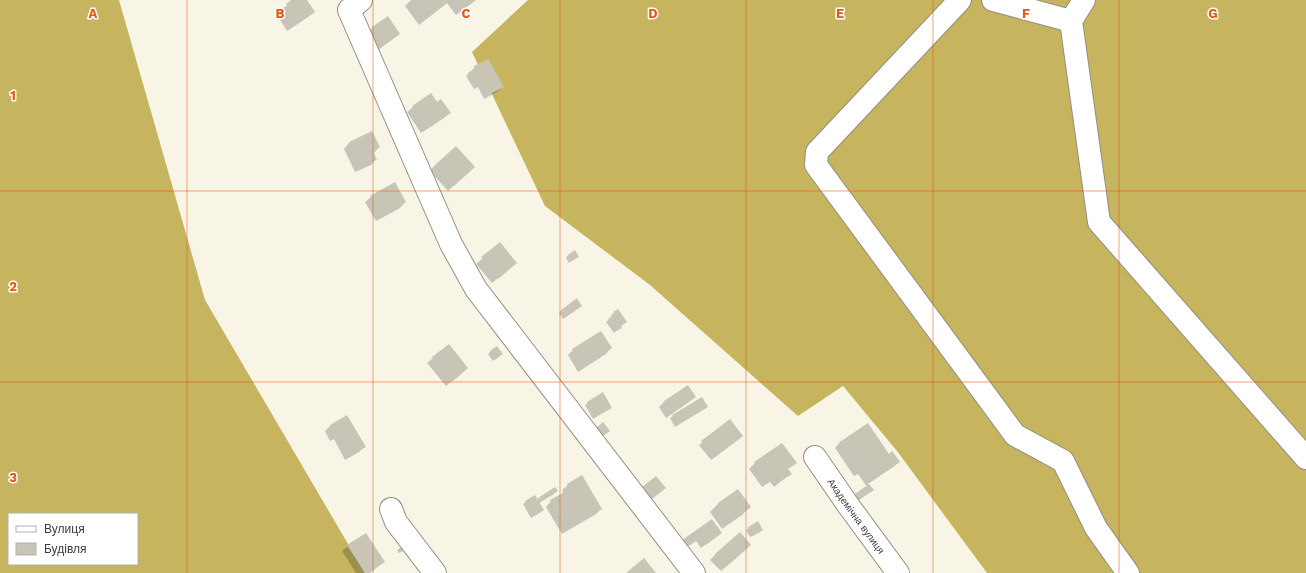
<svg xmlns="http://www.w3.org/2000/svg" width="1306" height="573" font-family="'Work Sans',sans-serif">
<rect width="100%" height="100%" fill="#f8f5e6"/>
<g fill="#c6b45f" fill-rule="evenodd">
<path d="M 0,0 L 119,0 L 205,300 L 365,573 L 0,573 ZM 9,514 L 137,514 L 137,564 L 9,564 Z"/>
<path d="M 528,0 L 1306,0 L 1306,573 L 987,573 L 897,451 L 843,386 L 798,416 L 650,285 L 545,206 L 472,52 Z"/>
</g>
<g fill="#0003">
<path d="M 291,0 L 306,0 L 314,12 L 308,17 L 287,31 L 277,15 L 288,6 L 286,4 Z"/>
<path d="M 411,0 L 476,0 L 456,15 L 447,3 L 419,25 L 405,6 Z"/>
<path d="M 387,17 L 399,34 L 393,39 L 378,50 L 367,33 L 372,28 Z"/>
<path d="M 475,67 L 503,87 L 497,92 L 484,99 L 478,87 L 474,89 L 466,76 Z"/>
<path d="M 413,107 L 449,113 L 444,118 L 421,133 L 407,112 Z"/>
<path d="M 372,132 L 379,147 L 374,153 L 376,159 L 371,165 L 355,172 L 344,149 L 349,143 Z"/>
<path d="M 435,165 L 474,167 L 448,191 L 430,171 Z"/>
<path d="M 371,197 L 405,202 L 400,208 L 376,221 L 365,202 Z"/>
<path d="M 500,244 L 516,263 L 492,283 L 476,264 Z"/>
<path d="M 568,255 L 578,257 L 569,263 L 566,258 Z"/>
<path d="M 578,308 L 563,319 L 559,313 L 561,310 Z"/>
<path d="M 618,310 L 626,322 L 614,333 L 606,322 L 612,317 L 611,315 Z"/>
<path d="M 611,348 L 606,354 L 578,372 L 568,355 L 573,350 Z"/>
<path d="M 491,351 L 499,357 L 493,361 L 488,354 Z"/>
<path d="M 433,358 L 467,368 L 446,386 L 427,363 Z"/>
<path d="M 688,386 L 695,397 L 689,402 L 666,418 L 659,407 L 664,402 Z"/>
<path d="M 602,394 L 608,410 L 593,419 L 585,405 Z"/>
<path d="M 707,407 L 675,427 L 670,418 L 673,416 Z"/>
<path d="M 347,416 L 364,447 L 359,452 L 345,460 L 334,439 L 330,441 L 325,431 L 330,426 Z"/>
<path d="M 730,420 L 740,438 L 711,460 L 699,445 Z"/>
<path d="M 867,424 L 889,455 L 899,462 L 893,467 L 868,484 L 872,490 L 867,487 L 858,474 L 854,476 L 835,448 L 840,442 Z"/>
<path d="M 782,444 L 795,462 L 787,470 L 790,474 L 774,487 L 770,482 L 762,487 L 749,469 L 755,463 Z"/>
<path d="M 568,485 L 601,509 L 596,514 L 562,534 L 546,507 L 551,501 L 564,494 L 562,490 Z"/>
<path d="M 555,489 L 556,491 L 554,494 L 539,503 L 541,512 L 531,518 L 523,504 L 535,496 L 537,500 Z"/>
<path d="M 738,490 L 750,507 L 742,515 L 722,529 L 710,512 L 718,504 Z"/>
<path d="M 712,520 L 715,538 L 701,548 L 696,541 L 677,554 Z"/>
<path d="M 749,528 L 760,532 L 750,537 L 746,530 Z"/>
<path d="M 409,542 L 409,548 L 399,553 L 397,550 Z"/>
<path d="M 348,546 L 383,562 L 370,573 L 356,573 L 342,551 Z"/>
<path d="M 745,550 L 721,571 L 710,560 L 716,554 Z"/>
</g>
<g fill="#c8c5b6">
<path d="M 293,0 L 307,0 L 315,12 L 293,27 L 282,9 L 293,1 Z"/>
<path d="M 414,0 L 451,0 L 427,18 Z"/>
<path d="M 459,0 L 475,0 L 465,8 Z"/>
<path d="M 388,16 L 400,34 L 384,45 L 372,27 Z"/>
<path d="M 488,59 L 504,87 L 490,94 L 474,66 Z"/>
<path d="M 474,69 L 483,84 L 477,87 L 468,73 Z"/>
<path d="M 431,93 L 437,102 L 441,99 L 451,113 L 427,129 L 412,106 Z"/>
<path d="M 372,131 L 380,147 L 373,151 L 377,160 L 361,167 L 349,142 Z"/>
<path d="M 456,146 L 475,167 L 454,186 L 435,165 Z"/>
<path d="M 395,182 L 406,202 L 381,216 L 370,196 Z"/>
<path d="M 500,242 L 517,263 L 498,279 L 481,257 Z"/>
<path d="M 575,250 L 579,257 L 571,261 L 568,255 Z"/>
<path d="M 577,298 L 582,306 L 566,317 L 561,310 Z"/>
<path d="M 618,309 L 627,322 L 622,325 L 613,312 Z"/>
<path d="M 614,315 L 622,328 L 616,331 L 608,319 Z"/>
<path d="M 601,331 L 612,348 L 584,367 L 572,349 Z"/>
<path d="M 449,344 L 468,368 L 452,382 L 432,357 Z"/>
<path d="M 497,346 L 503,354 L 496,359 L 490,351 Z"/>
<path d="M 688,385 L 696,397 L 672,413 L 664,401 Z"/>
<path d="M 603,392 L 612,408 L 595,417 L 587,402 Z"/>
<path d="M 702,397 L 708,407 L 678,425 L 672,415 Z"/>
<path d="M 347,415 L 366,447 L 351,455 L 339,434 L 336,436 L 330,425 Z"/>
<path d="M 730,419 L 743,436 L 714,458 L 701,441 Z"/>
<path d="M 603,422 L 610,431 L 598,440 L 591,432 Z"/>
<path d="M 868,423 L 889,454 L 892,451 L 900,462 L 872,481 L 864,469 L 860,472 L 840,442 Z"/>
<path d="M 782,443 L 797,463 L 788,469 L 792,474 L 779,482 L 776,477 L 768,482 L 754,462 Z"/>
<path d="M 582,475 L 602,509 L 567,529 L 550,500 L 570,489 L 567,484 Z"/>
<path d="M 656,476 L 666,488 L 652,499 L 642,487 Z"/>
<path d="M 869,484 L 874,490 L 856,502 L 852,496 Z"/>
<path d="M 555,487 L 558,491 L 540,502 L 538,498 Z"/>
<path d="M 738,489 L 751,507 L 731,522 L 718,503 Z"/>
<path d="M 535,495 L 544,510 L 534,516 L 525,501 Z"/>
<path d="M 712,519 L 722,533 L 707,544 L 701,536 L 683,550 L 678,543 Z"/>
<path d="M 758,521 L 763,530 L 753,536 L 748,527 Z"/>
<path d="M 740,532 L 751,545 L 726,567 L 715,554 Z"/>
<path d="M 366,533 L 385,562 L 368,573 L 365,573 L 347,545 Z"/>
<path d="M 644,558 L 656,573 L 626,573 Z"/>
</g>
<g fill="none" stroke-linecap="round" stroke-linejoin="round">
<defs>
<g id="minor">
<path d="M 361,0 L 349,10 L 451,244 L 476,289 L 694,573"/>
<path d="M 960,0 L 817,152 L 816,165 L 1015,435 L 1063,461 L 1096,528 L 1128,573"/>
<path d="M 993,0 L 1071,21"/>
<path d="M 1084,0 L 1071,21 L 1099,222 L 1306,458"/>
<path id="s1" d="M 815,457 L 848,505 L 898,573"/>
<path d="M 391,509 L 396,522 L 435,573"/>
</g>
</defs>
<use href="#minor" stroke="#928f81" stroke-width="24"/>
<use href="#minor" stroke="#fff" stroke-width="22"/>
</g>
<path fill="none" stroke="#e8590c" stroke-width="1" stroke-opacity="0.55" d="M 187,0 L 187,573M 373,0 L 373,573M 560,0 L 560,573M 746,0 L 746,573M 933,0 L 933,573M 1119,0 L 1119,573M 0,191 L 1306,191M 0,382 L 1306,382"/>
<g text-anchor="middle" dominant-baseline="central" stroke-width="3" stroke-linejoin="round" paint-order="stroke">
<g font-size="10" fill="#3c3b35" stroke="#fff">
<text stroke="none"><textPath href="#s1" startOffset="72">Академічна вулиця</textPath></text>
</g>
</g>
<g font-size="13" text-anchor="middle" font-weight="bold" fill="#e8590c" stroke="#fff" stroke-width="3" stroke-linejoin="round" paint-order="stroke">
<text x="93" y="18">A</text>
<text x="280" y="18">B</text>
<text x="466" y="18">C</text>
<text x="653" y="18">D</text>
<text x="840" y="18">E</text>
<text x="1026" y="18">F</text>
<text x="1213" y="18">G</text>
<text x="13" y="100">1</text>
<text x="13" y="291">2</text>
<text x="13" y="482">3</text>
</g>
<rect x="8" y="513" width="130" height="52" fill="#ffffff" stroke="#b1b1ae"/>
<rect x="16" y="526" width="20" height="6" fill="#ffffff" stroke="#b1b1ae"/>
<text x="44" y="533" font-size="12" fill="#3c3b35">Вулиця</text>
<rect x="16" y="543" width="20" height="12" fill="#c8c5b6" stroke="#b1b1ae"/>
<text x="44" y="553" font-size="12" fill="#3c3b35">Будівля</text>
</svg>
